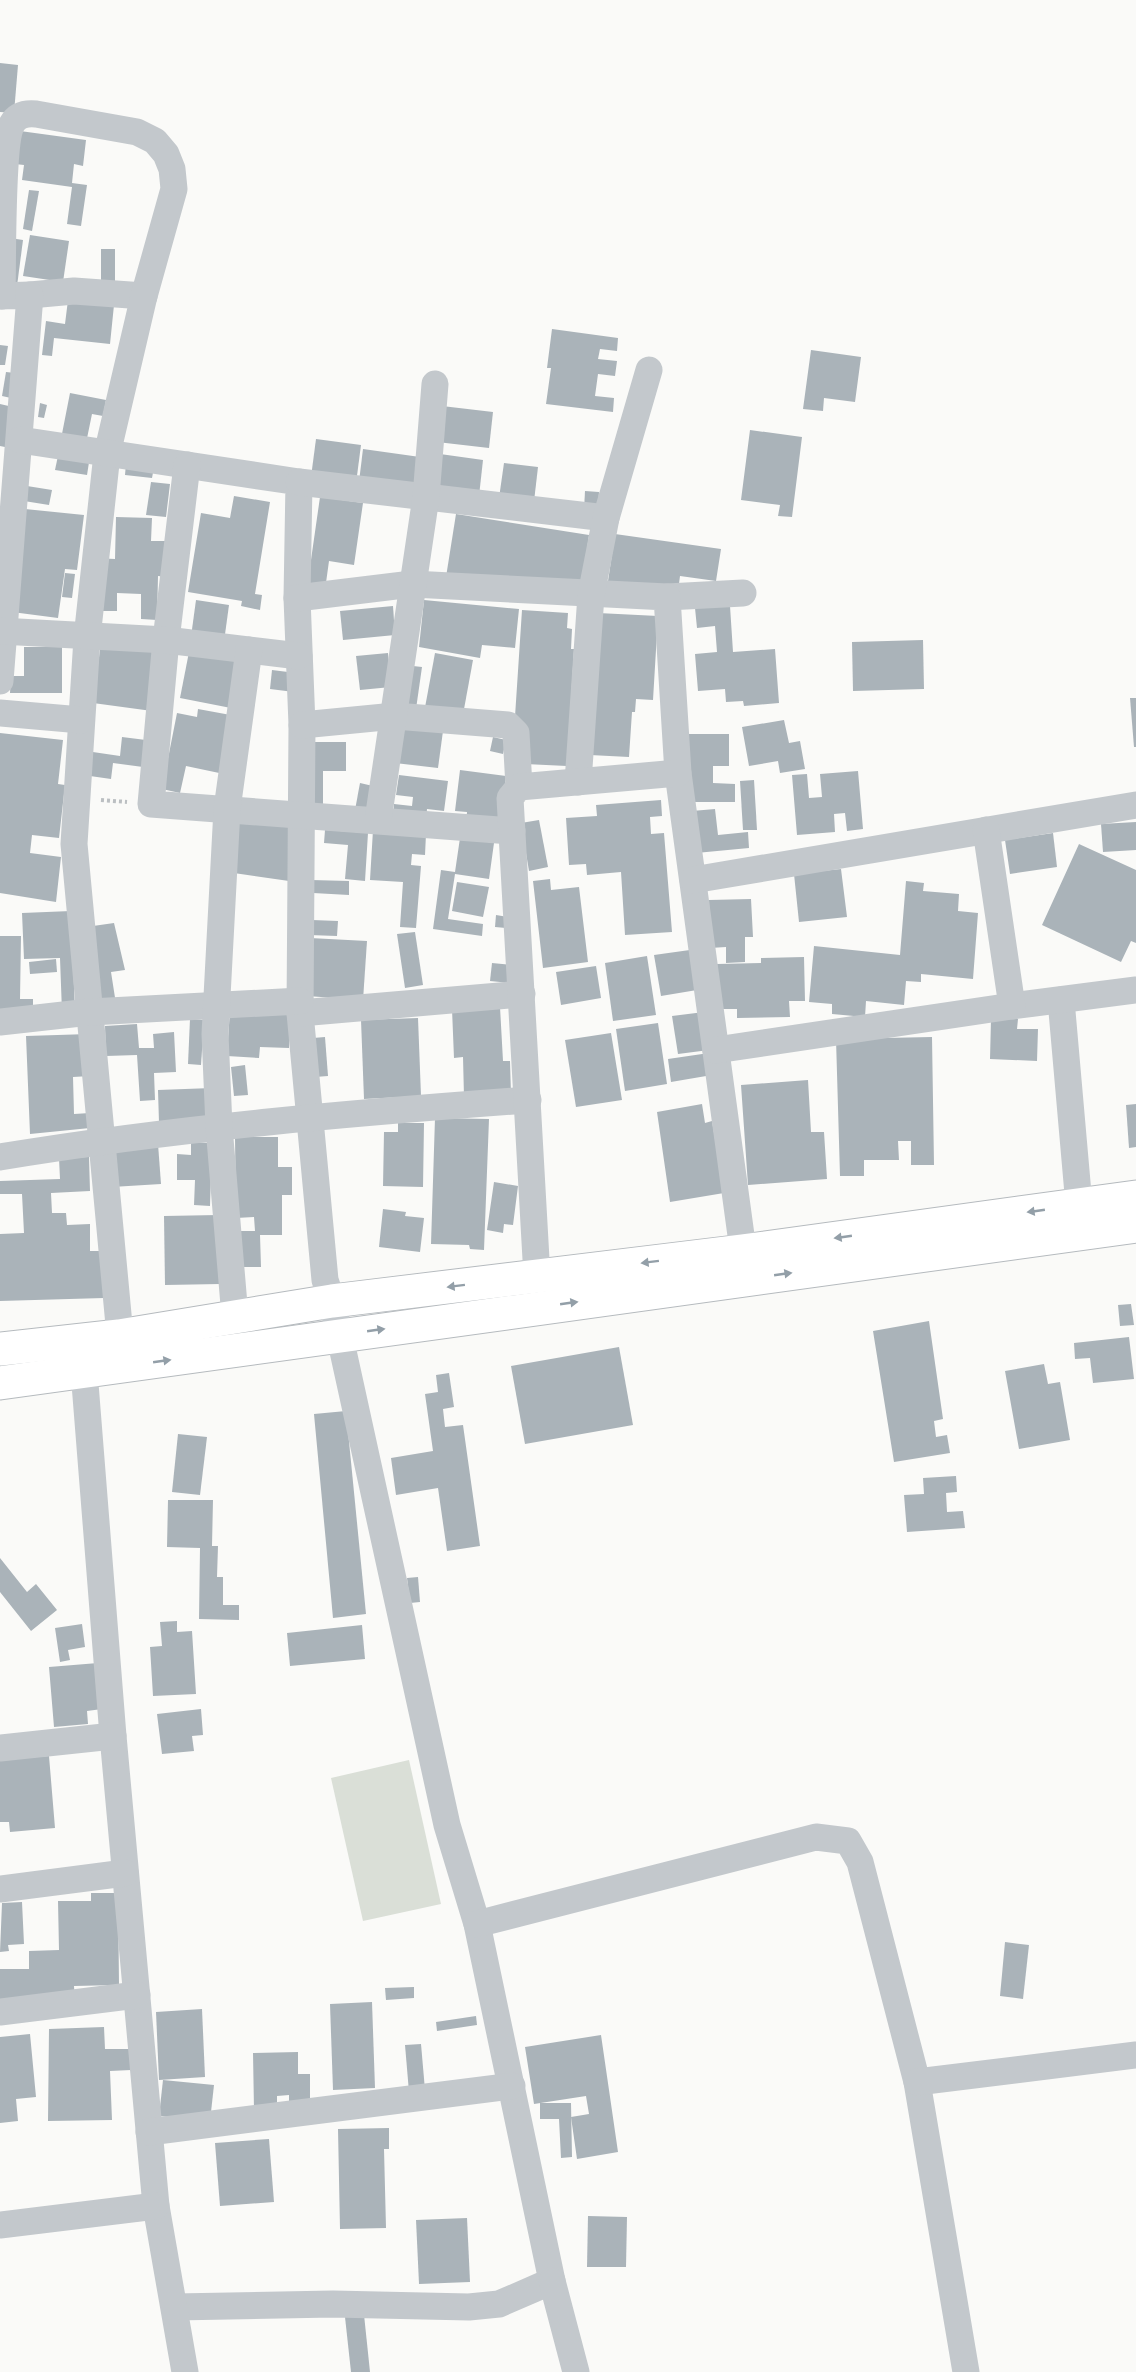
<svg xmlns="http://www.w3.org/2000/svg" width="1136" height="2372" font-family="Signika,sans-serif">
<rect width="100%" height="100%" fill="#fafaf8"/>
<path fill="#dadfd7" d="M 409,1760 L 441,1904 L 363,1921 L 331,1778 Z"/>
<g fill="#aab3b9">
<path d="M 0,63 L 18,65 L 14,113 L 0,112 Z"/>
<path d="M 20,131 L 86,140 L 83,166 L 74,164 L 72,183 L 87,185 L 81,226 L 67,224 L 72,187 L 22,180 L 24,165 L 15,164 Z"/>
<path d="M 29,190 L 39,191 L 32,231 L 23,229 Z"/>
<path d="M 30,235 L 69,241 L 63,282 L 23,276 Z"/>
<path d="M 10,238 L 23,240 L 17,286 L 3,284 Z"/>
<rect x="101" y="249" width="14" height="39"/>
<path d="M 68,300 L 114,305 L 110,344 L 54,338 L 52,356 L 42,355 L 46,321 L 65,324 Z"/>
<path d="M 552,329 L 618,338 L 617,351 L 600,349 L 598,359 L 617,361 L 615,376 L 598,374 L 595,396 L 614,398 L 613,412 L 546,404 L 551,368 L 547,368 Z"/>
<path d="M 0,345 L 8,346 L 5,365 L 0,365 Z"/>
<path d="M 811,350 L 861,357 L 855,402 L 824,398 L 823,411 L 803,409 Z"/>
<path d="M 6,372 L 15,373 L 11,398 L 2,396 Z"/>
<path d="M 70,393 L 106,400 L 103,416 L 92,414 L 85,448 L 60,444 Z"/>
<path d="M 40,403 L 47,405 L 44,418 L 38,417 Z"/>
<path d="M 0,404 L 13,407 L 5,447 L 0,446 Z"/>
<path d="M 442,406 L 493,412 L 489,448 L 437,442 Z"/>
<path d="M 750,430 L 802,437 L 792,517 L 778,516 L 780,505 L 741,500 Z"/>
<path d="M 316,439 L 361,445 L 355,491 L 311,477 Z"/>
<path d="M 363,449 L 420,457 L 414,498 L 358,490 Z"/>
<path d="M 59,451 L 90,456 L 87,475 L 55,470 Z"/>
<path d="M 440,454 L 483,460 L 478,505 L 434,499 Z"/>
<path d="M 504,463 L 538,467 L 533,510 L 498,505 Z"/>
<path d="M 126,464 L 154,467 L 152,478 L 125,475 Z"/>
<path d="M 151,482 L 170,484 L 166,517 L 146,515 Z"/>
<path d="M 27,486 L 52,490 L 49,505 L 24,501 Z"/>
<path d="M 585,491 L 599,492 L 598,511 L 584,510 Z"/>
<path d="M 234,496 L 270,502 L 255,594 L 262,595 L 260,610 L 241,606 L 242,601 L 188,592 L 201,513 L 230,518 Z"/>
<path d="M 320,497 L 363,503 L 354,565 L 329,561 L 325,590 L 307,588 Z"/>
<path d="M 25,509 L 84,515 L 77,570 L 65,569 L 58,618 L 12,612 Z"/>
<path d="M 456,514 L 589,535 L 581,593 L 446,577 Z"/>
<path d="M 116,517 L 152,518 L 151,541 L 168,541 L 167,577 L 158,576 L 157,620 L 141,619 L 141,594 L 117,593 L 117,611 L 93,611 L 94,558 L 115,559 Z"/>
<path d="M 615,534 L 721,549 L 716,581 L 680,576 L 677,599 L 607,588 Z"/>
<path d="M 65,573 L 75,574 L 72,598 L 62,597 Z"/>
<path d="M 196,600 L 229,605 L 223,649 L 190,644 Z"/>
<path d="M 424,600 L 519,609 L 515,648 L 482,645 L 480,658 L 419,647 Z"/>
<path d="M 393,606 L 395,635 L 343,640 L 340,611 Z"/>
<path d="M 730,606 L 733,652 L 775,649 L 779,703 L 744,706 L 743,701 L 726,702 L 725,689 L 698,691 L 695,654 L 717,652 L 715,626 L 697,628 L 695,608 Z"/>
<path d="M 522,610 L 568,613 L 567,628 L 572,629 L 571,649 L 574,649 L 567,766 L 525,764 L 513,747 Z"/>
<path d="M 598,613 L 658,616 L 653,700 L 636,699 L 635,712 L 632,712 L 629,757 L 590,755 Z"/>
<path d="M 923,640 L 924,689 L 853,691 L 852,642 Z"/>
<path d="M 101,642 L 161,651 L 152,711 L 93,703 Z"/>
<path d="M 24,647 L 62,647 L 62,693 L 10,693 L 11,676 L 24,676 Z"/>
<path d="M 189,652 L 240,662 L 231,708 L 180,698 Z"/>
<path d="M 388,653 L 391,687 L 360,690 L 356,656 Z"/>
<path d="M 435,653 L 473,660 L 462,720 L 424,713 Z"/>
<path d="M 404,665 L 422,667 L 415,716 L 398,713 Z"/>
<path d="M 272,670 L 296,673 L 294,692 L 270,689 Z"/>
<path d="M 1130,698 L 1136,698 L 1136,747 L 1134,747 Z"/>
<path d="M 198,709 L 236,716 L 224,774 L 186,766 L 180,793 L 162,789 L 177,713 L 197,717 Z"/>
<path d="M 784,720 L 789,743 L 800,741 L 805,769 L 780,773 L 778,761 L 749,766 L 742,727 Z"/>
<path d="M 400,725 L 443,731 L 438,768 L 395,763 Z"/>
<path d="M 0,733 L 63,740 L 58,784 L 65,785 L 59,838 L 32,835 L 30,853 L 61,857 L 56,902 L 0,893 Z"/>
<path d="M 689,734 L 729,734 L 729,766 L 713,766 L 713,783 L 735,784 L 735,802 L 688,802 Z"/>
<path d="M 122,737 L 146,740 L 143,767 L 113,763 L 111,779 L 83,775 L 86,751 L 120,756 Z"/>
<path d="M 493,737 L 506,740 L 503,754 L 490,751 Z"/>
<path d="M 311,742 L 346,742 L 346,771 L 323,771 L 323,810 L 311,810 Z"/>
<path d="M 460,770 L 506,776 L 499,828 L 466,824 L 467,812 L 455,811 Z"/>
<path d="M 858,771 L 863,829 L 847,831 L 845,813 L 834,814 L 835,832 L 797,835 L 792,775 L 807,774 L 809,798 L 822,797 L 820,774 Z"/>
<path d="M 399,775 L 448,781 L 444,811 L 427,809 L 426,821 L 393,817 L 394,804 L 412,806 L 413,797 L 396,795 Z"/>
<path d="M 754,780 L 757,830 L 743,830 L 740,781 Z"/>
<path d="M 360,783 L 373,786 L 368,813 L 355,810 Z"/>
<path d="M 661,800 L 662,816 L 650,817 L 651,834 L 664,833 L 672,932 L 625,935 L 621,872 L 587,875 L 586,864 L 569,865 L 566,818 L 597,816 L 596,805 Z"/>
<path d="M 715,809 L 718,835 L 748,832 L 749,848 L 696,853 L 692,811 Z"/>
<path d="M 234,816 L 297,825 L 289,881 L 227,872 Z"/>
<path d="M 539,820 L 548,867 L 529,871 L 521,823 Z"/>
<path d="M 1136,822 L 1136,850 L 1103,852 L 1101,824 Z"/>
<path d="M 325,830 L 368,833 L 365,881 L 345,879 L 348,845 L 324,843 Z"/>
<path d="M 373,830 L 426,834 L 425,855 L 412,854 L 411,865 L 421,866 L 416,928 L 400,927 L 403,882 L 370,880 Z"/>
<path d="M 1053,833 L 1057,867 L 1010,874 L 1005,840 Z"/>
<path d="M 460,838 L 494,843 L 489,879 L 455,874 L 448,919 L 483,924 L 482,936 L 433,929 L 441,870 L 455,872 Z"/>
<path d="M 1079,844 L 1136,870 L 1136,943 L 1131,941 L 1121,962 L 1042,925 Z"/>
<path d="M 841,869 L 847,917 L 799,922 L 794,874 Z"/>
<path d="M 550,879 L 551,890 L 579,887 L 588,962 L 543,968 L 533,881 Z"/>
<path d="M 311,880 L 349,881 L 349,895 L 313,893 L 312,920 L 338,921 L 337,936 L 309,935 Z"/>
<path d="M 906,881 L 924,883 L 923,891 L 959,894 L 958,911 L 978,913 L 973,979 L 921,974 L 921,982 L 906,981 L 904,1005 L 866,1001 L 865,1017 L 832,1014 L 832,1004 L 809,1002 L 814,946 L 900,955 Z"/>
<path d="M 457,882 L 489,887 L 483,917 L 452,911 Z"/>
<path d="M 751,899 L 753,937 L 745,937 L 745,962 L 726,963 L 726,947 L 710,948 L 709,900 Z"/>
<path d="M 71,911 L 75,1011 L 62,1012 L 60,958 L 24,959 L 22,913 Z"/>
<path d="M 496,915 L 508,917 L 506,928 L 495,927 Z"/>
<path d="M 114,923 L 125,970 L 111,972 L 116,1004 L 98,1006 L 86,927 Z"/>
<path d="M 415,932 L 423,985 L 405,988 L 397,934 Z"/>
<path d="M 0,936 L 21,936 L 20,999 L 33,999 L 33,1013 L 0,1012 Z"/>
<path d="M 310,938 L 367,941 L 363,1000 L 307,996 Z"/>
<path d="M 697,949 L 703,989 L 661,996 L 654,955 Z"/>
<path d="M 647,956 L 656,1015 L 613,1021 L 605,963 Z"/>
<path d="M 804,957 L 805,1001 L 789,1001 L 790,1017 L 737,1018 L 737,1009 L 719,1009 L 717,964 L 761,963 L 761,958 Z"/>
<path d="M 56,959 L 57,972 L 30,974 L 29,962 Z"/>
<path d="M 492,963 L 512,965 L 510,983 L 490,981 Z"/>
<path d="M 596,966 L 601,998 L 561,1005 L 556,972 Z"/>
<path d="M 500,1007 L 503,1061 L 510,1061 L 511,1095 L 464,1097 L 463,1057 L 454,1058 L 452,1009 Z"/>
<path d="M 230,1010 L 290,1012 L 289,1048 L 260,1047 L 259,1058 L 227,1056 Z"/>
<path d="M 704,1012 L 709,1050 L 678,1054 L 672,1016 Z"/>
<path d="M 418,1018 L 421,1096 L 364,1099 L 361,1020 Z"/>
<path d="M 190,1019 L 204,1020 L 201,1065 L 188,1064 Z"/>
<path d="M 991,1019 L 1018,1019 L 1017,1029 L 1038,1029 L 1037,1061 L 990,1059 Z"/>
<path d="M 658,1023 L 667,1084 L 625,1091 L 616,1029 Z"/>
<path d="M 137,1024 L 139,1048 L 154,1048 L 153,1034 L 174,1032 L 176,1072 L 154,1073 L 155,1100 L 140,1101 L 137,1055 L 106,1056 L 105,1026 Z"/>
<path d="M 611,1033 L 622,1100 L 576,1107 L 565,1040 Z"/>
<path d="M 89,1034 L 90,1076 L 73,1077 L 74,1114 L 90,1113 L 90,1128 L 30,1134 L 26,1036 Z"/>
<path d="M 325,1037 L 328,1076 L 315,1077 L 313,1038 Z"/>
<path d="M 932,1037 L 934,1165 L 911,1165 L 911,1141 L 898,1141 L 899,1160 L 864,1160 L 864,1176 L 840,1176 L 836,1039 Z"/>
<path d="M 709,1053 L 712,1075 L 671,1082 L 668,1059 Z"/>
<path d="M 245,1065 L 248,1095 L 234,1096 L 231,1067 Z"/>
<path d="M 808,1080 L 811,1132 L 824,1132 L 827,1179 L 748,1185 L 741,1085 Z"/>
<path d="M 212,1088 L 213,1121 L 159,1123 L 158,1090 Z"/>
<path d="M 702,1104 L 705,1123 L 712,1121 L 724,1193 L 670,1202 L 657,1112 Z"/>
<path d="M 1136,1104 L 1136,1147 L 1129,1148 L 1126,1105 Z"/>
<path d="M 435,1118 L 489,1119 L 484,1250 L 470,1249 L 469,1245 L 431,1244 Z"/>
<path d="M 398,1123 L 424,1123 L 423,1187 L 383,1186 L 384,1132 L 398,1132 Z"/>
<path d="M 235,1137 L 278,1137 L 278,1167 L 292,1167 L 292,1195 L 282,1195 L 282,1235 L 260,1235 L 261,1267 L 238,1267 L 237,1231 L 255,1231 L 254,1217 L 236,1218 Z"/>
<path d="M 191,1142 L 212,1143 L 210,1206 L 194,1205 L 195,1180 L 177,1180 L 177,1154 L 191,1155 Z"/>
<path d="M 158,1144 L 161,1184 L 112,1187 L 110,1147 Z"/>
<path d="M 89,1157 L 90,1191 L 51,1193 L 52,1213 L 66,1213 L 67,1225 L 90,1224 L 90,1251 L 102,1251 L 104,1298 L 0,1301 L 0,1234 L 24,1233 L 22,1194 L 0,1194 L 0,1181 L 60,1179 L 59,1158 Z"/>
<path d="M 494,1182 L 518,1186 L 513,1225 L 504,1224 L 503,1233 L 487,1230 Z"/>
<path d="M 383,1209 L 406,1212 L 405,1216 L 424,1218 L 420,1252 L 379,1247 Z"/>
<path d="M 218,1215 L 220,1284 L 165,1285 L 164,1216 Z"/>
<path d="M 1131,1304 L 1134,1325 L 1120,1326 L 1118,1305 Z"/>
<path d="M 929,1321 L 943,1419 L 934,1421 L 936,1437 L 947,1435 L 950,1453 L 894,1462 L 873,1331 Z"/>
<path d="M 1129,1337 L 1134,1379 L 1093,1383 L 1090,1358 L 1075,1359 L 1074,1343 Z"/>
<path d="M 619,1347 L 633,1425 L 525,1444 L 511,1366 Z"/>
<path d="M 1044,1364 L 1048,1384 L 1060,1382 L 1070,1440 L 1019,1449 L 1005,1371 Z"/>
<path d="M 449,1373 L 454,1407 L 443,1409 L 445,1427 L 463,1425 L 480,1546 L 447,1551 L 438,1488 L 396,1495 L 391,1458 L 433,1451 L 425,1394 L 438,1392 L 436,1375 Z"/>
<path d="M 346,1411 L 366,1614 L 333,1618 L 314,1414 Z"/>
<path d="M 178,1434 L 207,1437 L 200,1495 L 172,1492 Z"/>
<path d="M 956,1476 L 957,1492 L 946,1493 L 947,1512 L 963,1511 L 965,1528 L 907,1532 L 904,1495 L 924,1494 L 923,1478 Z"/>
<path d="M 168,1500 L 213,1500 L 212,1546 L 218,1546 L 217,1577 L 223,1577 L 223,1605 L 239,1605 L 239,1620 L 199,1619 L 200,1548 L 167,1547 Z"/>
<path d="M 0,1558 L 27,1592 L 36,1584 L 57,1610 L 31,1631 L 0,1592 Z"/>
<path d="M 418,1577 L 420,1602 L 410,1603 L 407,1578 Z"/>
<path d="M 177,1621 L 177,1632 L 192,1631 L 196,1694 L 153,1696 L 150,1647 L 162,1646 L 160,1622 Z"/>
<path d="M 82,1624 L 85,1647 L 68,1650 L 70,1660 L 60,1662 L 55,1628 Z"/>
<path d="M 362,1625 L 365,1659 L 290,1666 L 287,1633 Z"/>
<path d="M 98,1663 L 102,1709 L 87,1711 L 88,1724 L 54,1727 L 49,1667 Z"/>
<path d="M 201,1709 L 203,1735 L 192,1736 L 194,1751 L 162,1754 L 157,1714 Z"/>
<path d="M 49,1756 L 55,1828 L 10,1832 L 9,1822 L 0,1822 L 0,1760 Z"/>
<path d="M 91,1893 L 118,1893 L 119,1985 L 74,1986 L 75,2003 L 0,2006 L 0,1969 L 29,1969 L 29,1951 L 59,1950 L 58,1901 L 91,1901 Z"/>
<path d="M 22,1902 L 24,1944 L 8,1945 L 9,1951 L 0,1952 L 2,1903 Z"/>
<path d="M 1005,1942 L 1029,1945 L 1023,1999 L 1000,1996 Z"/>
<path d="M 414,1987 L 414,1998 L 386,2000 L 385,1988 Z"/>
<path d="M 372,2002 L 375,2088 L 333,2090 L 330,2004 Z"/>
<path d="M 202,2009 L 205,2077 L 159,2080 L 156,2012 Z"/>
<path d="M 476,2016 L 477,2025 L 437,2031 L 436,2022 Z"/>
<path d="M 104,2027 L 105,2049 L 130,2049 L 131,2070 L 110,2071 L 112,2120 L 48,2121 L 49,2029 Z"/>
<path d="M 30,2034 L 36,2097 L 16,2099 L 18,2121 L 0,2123 L 0,2037 Z"/>
<path d="M 601,2035 L 618,2152 L 577,2159 L 571,2117 L 589,2114 L 586,2096 L 534,2104 L 525,2047 Z"/>
<path d="M 421,2044 L 425,2090 L 409,2092 L 405,2045 Z"/>
<path d="M 298,2052 L 298,2074 L 310,2074 L 310,2106 L 289,2107 L 289,2095 L 277,2096 L 277,2109 L 254,2110 L 253,2053 Z"/>
<path d="M 163,2080 L 214,2085 L 210,2121 L 159,2116 Z"/>
<path d="M 540,2103 L 571,2103 L 572,2157 L 561,2158 L 559,2119 L 540,2119 Z"/>
<path d="M 389,2128 L 389,2149 L 384,2149 L 386,2228 L 340,2229 L 338,2129 Z"/>
<path d="M 269,2139 L 274,2202 L 220,2206 L 215,2143 Z"/>
<path d="M 588,2216 L 627,2217 L 626,2267 L 587,2267 Z"/>
<path d="M 467,2218 L 470,2282 L 419,2284 L 416,2220 Z"/>
<path d="M 363,2305 L 370,2372 L 351,2372 L 344,2308 Z"/>
</g>
<g fill="none" stroke-linecap="round" stroke-linejoin="round">
<defs>
<g id="major">
<path d="M 0,1349 L 119,1336 L 332,1301 L 743,1251 L 1136,1197"/>
<path d="M 0,1383 L 1136,1226"/>
</g>
</defs>
<use href="#major" stroke="#b5babe" stroke-width="35"/>
<path stroke="#bbbfc2" stroke-width="4" stroke-dasharray="3 3" stroke-linecap="butt" d="M 101,800 L 127,802"/>
<g stroke="#c3c8cc" stroke-width="27">
<path d="M 30,295 L 74,291 L 144,296"/>
<path d="M 0,296 L 30,295 L 0,681"/>
<path d="M 2,296 C 3,267 1,142 12,124 C 17,115 26,113 36,114 L 137,132 L 155,141 L 166,154 L 172,169 L 174,189 L 144,296 L 107,454 L 87,638 L 74,844 L 122,1357"/>
<path d="M 20,440 L 299,482 L 297,598 L 302,725 L 300,1013 L 325,1280 L 332,1301 L 447,1825 L 477,1924 L 552,2281 L 499,2304 L 469,2307 L 333,2304 L 175,2307"/>
<path d="M 187,465 L 166,640 L 151,804 L 512,831"/>
<path d="M 299,482 L 606,518"/>
<path d="M 667,597 L 743,593"/>
<path d="M 297,598 L 412,584 L 667,597 L 678,773 L 746,1272"/>
<path d="M 0,631 L 166,640 L 299,656"/>
<path d="M 0,713 L 81,720"/>
<path d="M 302,725 L 395,716 L 508,725 L 516,733 L 519,787"/>
<path d="M 578,782 L 591,595 L 606,518 L 649,370"/>
<path d="M 378,820 L 426,497 L 435,384"/>
<path d="M 693,880 L 1136,805"/>
<path d="M 1061,1000 L 1079,1205"/>
<path d="M 1012,1006 L 1136,990"/>
<path d="M 300,1013 L 522,994"/>
<path d="M 0,1022 L 90,1012 L 300,1001"/>
<path d="M 716,1050 L 1012,1006 L 986,830"/>
<path d="M 0,1157 C 175,1128 351,1113 528,1100"/>
<path d="M 537,1277 L 510,798 L 519,787 L 678,773"/>
<path d="M 235,1317 L 219,1127 L 215,1034 L 227,809 L 249,650"/>
<path d="M 84,1371 L 113,1736 L 156,2206 L 185,2372"/>
<path d="M 0,1748 L 113,1736"/>
<path d="M 0,1889 L 125,1873"/>
<path d="M 477,1924 L 816,1837 L 848,1841 L 860,1862 L 917,2082 L 966,2372"/>
<path d="M 0,2012 L 137,1995"/>
<path d="M 917,2082 L 1136,2055"/>
<path d="M 149,2132 L 512,2086"/>
<path d="M 0,2225 L 156,2206"/>
<path d="M 552,2281 L 576,2372"/>
</g>
<use href="#major" stroke="#fff" stroke-width="33"/>
</g>
<defs><path id="oneway-solid" d="M-6-.8H1V-3.2L6.5 0L1 3.2V.8H-6Z" transform="scale(1.5)"/></defs>
<g fill="#939fa8">
<use href="#oneway-solid" transform="translate(1036 1211) rotate(172)"/>
<use href="#oneway-solid" transform="translate(843 1237) rotate(172)"/>
<use href="#oneway-solid" transform="translate(650 1262) rotate(173)"/>
<use href="#oneway-solid" transform="translate(783 1274) rotate(-8)"/>
<use href="#oneway-solid" transform="translate(456 1286) rotate(173)"/>
<use href="#oneway-solid" transform="translate(569 1303) rotate(-8)"/>
<use href="#oneway-solid" transform="translate(376 1330) rotate(-8)"/>
<use href="#oneway-solid" transform="translate(162 1361) rotate(-8)"/>
</g>
</svg>
